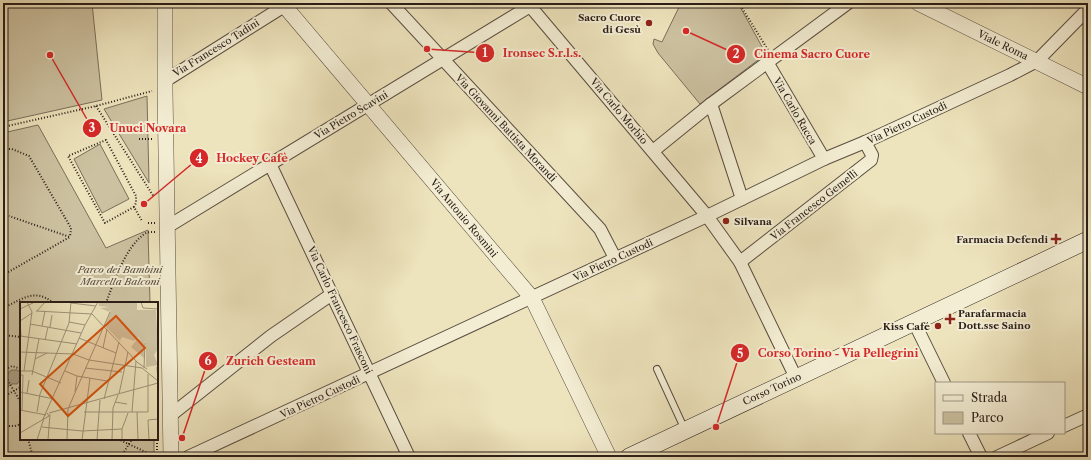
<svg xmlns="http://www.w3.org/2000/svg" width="1091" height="460" font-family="'Libre Caslon Text',serif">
<rect width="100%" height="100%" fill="#ede3bc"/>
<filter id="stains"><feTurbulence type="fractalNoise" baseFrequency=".005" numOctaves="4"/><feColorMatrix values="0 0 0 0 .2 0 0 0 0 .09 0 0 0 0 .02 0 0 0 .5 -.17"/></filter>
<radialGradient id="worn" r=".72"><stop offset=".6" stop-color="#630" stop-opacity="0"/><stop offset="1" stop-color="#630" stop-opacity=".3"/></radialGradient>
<g fill="#ccc1a0" stroke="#7a6f5c">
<path d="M 10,3 L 92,3 L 102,100 L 3,122 L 3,11 Z"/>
<path d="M 681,3 L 738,3 L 766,54 L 700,104 L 658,53 L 653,44 L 654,39 L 662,42 Z"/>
<path d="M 147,96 L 149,183 L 104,109 Z"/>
<path d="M 38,125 L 106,248 L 148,230 L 150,303 L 21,303 L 21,439 L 154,439 L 154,456 L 153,457 L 3,457 L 3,133 Z"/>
<path d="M 100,144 L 129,199 L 102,213 L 74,159 Z"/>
</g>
<path fill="#aaa084" stroke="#766c59" d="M 11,370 L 17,370 L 21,372 L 21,379 L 17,384 C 7,383 10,387 4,392 L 3,378 L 7,375 Z"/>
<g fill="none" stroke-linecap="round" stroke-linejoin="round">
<defs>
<path id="service" d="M 657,369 L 685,430"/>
<g id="minor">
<path d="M 391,3 L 600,229 L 615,258"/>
<path d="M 530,6 L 707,216 L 740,262 L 796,378"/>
<path d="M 767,62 L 824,159"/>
<path d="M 165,81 L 289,3"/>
<path d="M 711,104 L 742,199"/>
<path d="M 653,151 L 711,104 L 848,3"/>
<path d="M 270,164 L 409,457"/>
<path d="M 167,227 L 535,3"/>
<path d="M 740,262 L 871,160 L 872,155 L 865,142"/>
<path d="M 914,322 L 944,383"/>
<path d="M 171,415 L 271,336 L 332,294"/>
<path d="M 1064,426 L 1088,415"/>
<path d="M 969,433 L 981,457"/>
<path d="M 188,457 L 707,216 L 824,159 L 865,142 L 1010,75 L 1037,61 L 1088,9"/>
<path d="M 997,457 L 1048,433"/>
</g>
<g id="tertiary">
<path d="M 165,3 L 165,91 L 171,457"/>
<path d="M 282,3 L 532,298 L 609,457"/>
<path d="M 918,3 L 1088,87"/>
</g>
<path id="secondary" d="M 629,457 L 1088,240"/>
</defs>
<use href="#service" stroke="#5a4e41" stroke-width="8"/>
<use href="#minor" stroke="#5a4e41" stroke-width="14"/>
<use href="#tertiary" stroke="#5a4e41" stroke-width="16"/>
<use href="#secondary" stroke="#291d18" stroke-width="18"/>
<g stroke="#291d18" stroke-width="2" stroke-dasharray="1 2" stroke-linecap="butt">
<path d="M 739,3 L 768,50"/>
<path d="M 96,106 L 154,197"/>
<path d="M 3,127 L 96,106 L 152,91"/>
<path d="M 139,139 L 153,139"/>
<path d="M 3,149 L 12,149 L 29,156 L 71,228 L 70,237"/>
<path d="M 134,207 L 105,223 L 68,156 L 106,140 L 136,196 L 136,203 L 134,207 L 142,221"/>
<path d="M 148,223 L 155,223"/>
<path d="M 3,275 L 70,237 L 9,216"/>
<path d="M 106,303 C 114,282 126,245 146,233 C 149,232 152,232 155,232"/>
<path d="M 3,308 C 21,300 35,287 53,303"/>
<path d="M 3,335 L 21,337"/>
<path d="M 3,371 L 12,366 L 21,369"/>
<path d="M 3,372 L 21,403"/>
<path d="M 3,397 L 21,387"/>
<path d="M 3,426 L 15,426 L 21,424"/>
<path d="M 157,434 L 157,457"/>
<path d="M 28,439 L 33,457"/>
<path d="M 118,439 L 156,457"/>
<path d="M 121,457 L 132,439"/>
</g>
<use href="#service" stroke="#f3edd3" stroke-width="6"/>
<use href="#minor" stroke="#f3edd3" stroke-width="12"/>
<use href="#tertiary" stroke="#f3edd3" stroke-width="15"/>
<use href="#secondary" stroke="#f3edd3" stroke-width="17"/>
</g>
<g fill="#8f2418" stroke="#f3edd3" stroke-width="1.5">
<circle cx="649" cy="23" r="4"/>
<circle cx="726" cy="221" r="4"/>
<path d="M1054 233h4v4h4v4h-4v4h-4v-4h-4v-4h4z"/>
<path d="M948 313h4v4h4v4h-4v4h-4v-4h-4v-4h4z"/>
<circle cx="938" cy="326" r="4"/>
</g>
<g text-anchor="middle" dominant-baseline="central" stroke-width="4" stroke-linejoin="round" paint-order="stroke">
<g font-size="10" font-weight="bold" fill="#291d18" stroke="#f3edd3" text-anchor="end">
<text x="641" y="17">Sacro Cuore<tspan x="641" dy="12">di Gesù</tspan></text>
<text x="734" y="221" text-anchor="start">Silvana</text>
<text x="1048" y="239">Farmacia Defendi</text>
<text x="958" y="313" text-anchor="start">Parafarmacia<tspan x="958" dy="12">Dott.sse Saino</tspan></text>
<text x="930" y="326">Kiss Café</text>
</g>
<g font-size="10" fill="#291d18" stroke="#f3edd3">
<text transform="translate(1003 45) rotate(26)">Viale Roma</text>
<text transform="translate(216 48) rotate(-32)">Via Francesco Tadini</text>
<text transform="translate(619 111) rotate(50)">Via Carlo Morbio</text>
<text transform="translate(795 111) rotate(60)">Via Carlo Racca</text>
<text transform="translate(351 115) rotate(-31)">Via Pietro Scavini</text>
<text transform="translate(907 123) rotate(-25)">Via Pietro Custodi</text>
<text transform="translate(506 128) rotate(47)">Via Giovanni Battista Morandi</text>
<text transform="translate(814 205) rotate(-38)">Via Francesco Gemelli</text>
<text transform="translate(464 218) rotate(50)">Via Antonio Rosmini</text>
<text transform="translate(613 260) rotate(-25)">Via Pietro Custodi</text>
<text transform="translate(340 310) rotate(65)">Via Carlo Francesco Frasconi</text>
<text transform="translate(772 389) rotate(-25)">Corso Torino</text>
<text transform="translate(320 397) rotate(-25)">Via Pietro Custodi</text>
</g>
<g font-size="10" font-style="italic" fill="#5a4e41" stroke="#f3edd3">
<text x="120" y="269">Parco dei Bambini<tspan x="120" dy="12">Marcella Balconi</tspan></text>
</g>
</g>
<g transform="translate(20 302)">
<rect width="138" height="138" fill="#ede3bc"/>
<path d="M 79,0 L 117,0 L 117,8 L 136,8 L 138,47 L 134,53 L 138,63 L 126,65 L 126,42 L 124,40 L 124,56 L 111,45 L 118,36 L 122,39 L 118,35 L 114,39 L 102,35 L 100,39 L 85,24 L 91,7 L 89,10 L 80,6 L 90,5 L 79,4 Z" fill="#ccc1a0"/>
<path fill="none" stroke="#9f947a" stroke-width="1" d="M 121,0 L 123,6 L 138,7M 51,1 L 76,4M 0,7 L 15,0M 16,9 L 72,12 L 118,61 L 127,67M 17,9 L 25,0M 0,19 L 12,11M 0,20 L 1,34M 49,20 L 65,23M 10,22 L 61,31M 22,24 L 25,9M 30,25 L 32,13M 0,34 L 57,42M 59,36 L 96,51M 25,38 L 28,25M 83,46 L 87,27M 0,50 L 53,52 L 69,58 L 122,66 L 138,79M 15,57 L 27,51M 137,65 L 138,79M 65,66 L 102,70M 124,66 L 125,41M 0,69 L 12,69 L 41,81M 4,69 L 12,10 L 7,0M 45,69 L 57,74 L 87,79M 0,73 L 3,73 L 2,109M 12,73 L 19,37M 0,90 L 34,97M 55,90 L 57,74M 7,91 L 9,78M 99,92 L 108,50M 84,97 L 99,40M 95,100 L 107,102M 0,108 L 26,113M 17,110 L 20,92 L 49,21 L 51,0M 64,110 L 128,110 L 128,72M 112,110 L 116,59M 117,110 L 118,138M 29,111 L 138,81M 23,117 L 65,23 L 78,0M 22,125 L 62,129 L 102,127M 0,131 L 29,114 L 27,111M 17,138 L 24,116M 28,138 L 30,112M 47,138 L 48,107 L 90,10M 62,138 L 70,76M 77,138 L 80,98M 92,138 L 93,106 L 98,93M 102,138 L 102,127 L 108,111M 129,138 L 128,118 L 138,117"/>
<path fill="#d5530d" fill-opacity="0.15" stroke="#d5530d" stroke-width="2" d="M 96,14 L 125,46 L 48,114 L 20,82 Z"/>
<rect width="138" height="138" fill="none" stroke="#291d18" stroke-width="2"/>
</g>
<path fill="none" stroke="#d62828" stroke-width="1.5" d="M427 49L485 53M686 31L736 54M50 55L92 128M144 204L199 158M716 427L740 353M182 438L208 361"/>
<g fill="#d62828" stroke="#f3edd3" stroke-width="1.5">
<circle cx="427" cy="49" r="4"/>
<circle cx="686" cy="31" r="4"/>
<circle cx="50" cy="55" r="4"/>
<circle cx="144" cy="204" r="4"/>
<circle cx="716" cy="427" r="4"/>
<circle cx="182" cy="438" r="4"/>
<circle cx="485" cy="53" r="10"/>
<circle cx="736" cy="54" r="10"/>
<circle cx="92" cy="128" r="10"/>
<circle cx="199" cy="158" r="10"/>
<circle cx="740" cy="353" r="10"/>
<circle cx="208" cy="361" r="10"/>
</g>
<g font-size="12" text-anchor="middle" font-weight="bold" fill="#fff">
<text x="485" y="57">1</text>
<text x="736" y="58">2</text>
<text x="92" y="132">3</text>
<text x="199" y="163">4</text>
<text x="740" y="358">5</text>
<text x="208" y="365">6</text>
</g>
<g font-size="11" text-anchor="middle" font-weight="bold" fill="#d62828" stroke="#f3edd3" stroke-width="4" stroke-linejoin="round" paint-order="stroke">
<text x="542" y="57">Ironsec S.r.l.s.</text>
<text x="812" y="58">Cinema Sacro Cuore</text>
<text x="148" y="132">Unuci Novara</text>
<text x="252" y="162">Hockey Cafè</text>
<text x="838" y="357">Corso Torino - Via Pellegrini</text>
<text x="271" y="365">Zurich Gesteam</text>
</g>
<rect width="1091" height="460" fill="none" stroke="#ede3bc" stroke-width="16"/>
<rect x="4" y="4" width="1083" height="452" fill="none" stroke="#291d18" stroke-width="2"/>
<rect x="8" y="8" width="1075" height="444" fill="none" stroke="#291d18"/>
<rect x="935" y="382" width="130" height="52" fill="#f3edd3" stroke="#a29a88"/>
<rect x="943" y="395" width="20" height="6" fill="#f3edd3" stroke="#a29a88"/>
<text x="971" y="402" font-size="12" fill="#291d18">Strada</text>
<rect x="943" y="412" width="20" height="12" fill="#ccc1a0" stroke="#a29a88"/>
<text x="971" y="422" font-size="12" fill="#291d18">Parco</text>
<rect width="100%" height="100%" filter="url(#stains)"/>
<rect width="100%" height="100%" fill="url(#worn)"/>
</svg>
